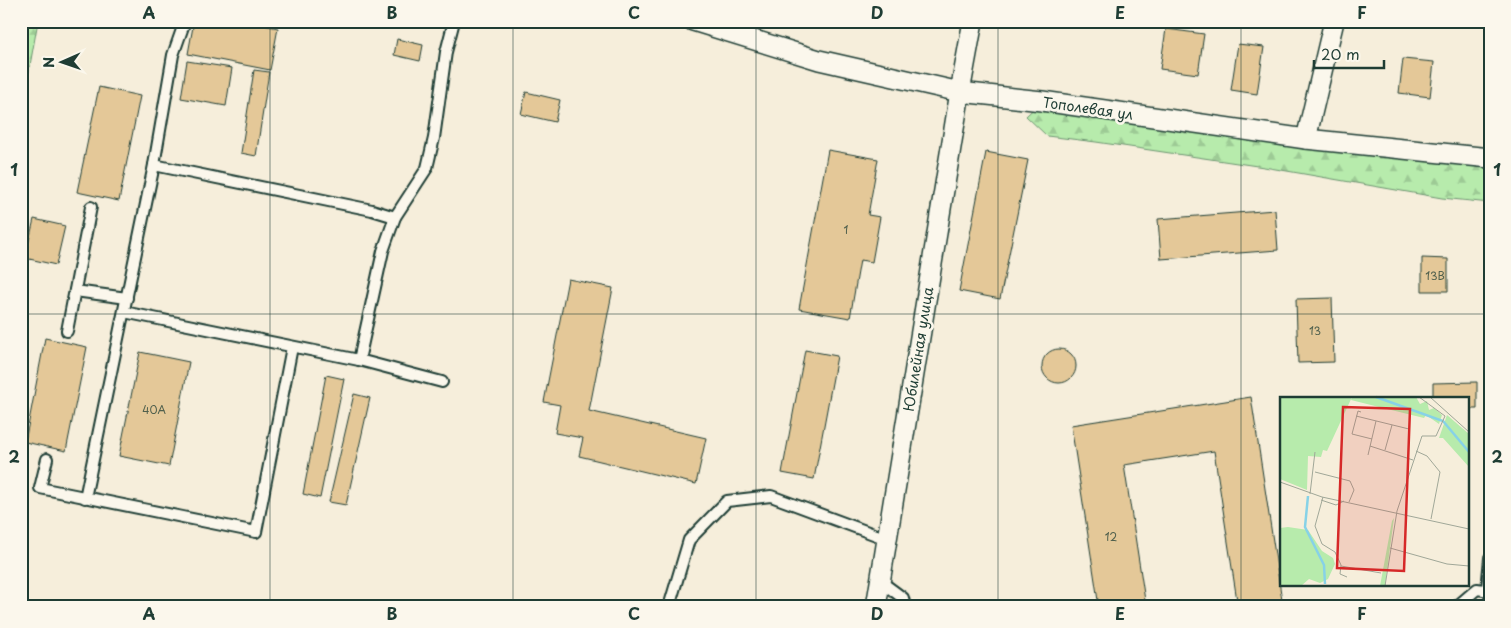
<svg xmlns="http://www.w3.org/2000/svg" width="1511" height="628" font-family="'Playpen Sans',sans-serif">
<defs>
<pattern id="forest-firs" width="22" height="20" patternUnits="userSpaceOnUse" patternTransform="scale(1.25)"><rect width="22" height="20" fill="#b7ebac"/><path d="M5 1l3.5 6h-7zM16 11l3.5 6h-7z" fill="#9dca95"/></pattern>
</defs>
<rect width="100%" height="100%" fill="#f6eedb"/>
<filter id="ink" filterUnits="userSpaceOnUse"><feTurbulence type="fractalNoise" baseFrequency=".02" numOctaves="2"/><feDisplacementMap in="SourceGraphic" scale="10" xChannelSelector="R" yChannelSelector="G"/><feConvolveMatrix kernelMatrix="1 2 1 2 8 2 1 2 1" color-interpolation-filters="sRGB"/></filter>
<g filter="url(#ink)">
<g fill="url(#forest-firs)" stroke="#6b9470">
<path d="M 21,21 L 38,21 L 21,115 Z"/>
<path d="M 1042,101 L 1490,155 L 1490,203 L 1442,198 L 1264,167 L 1096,142 L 1047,136 L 1026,116 Z"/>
</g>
<g fill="#e4c898" stroke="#1f3d34">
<path d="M 194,21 L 243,21 L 278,28 L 270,70 L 188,54 Z"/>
<path d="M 1166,29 L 1204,34 L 1198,74 L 1160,69 Z"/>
<path d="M 397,39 L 423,45 L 420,61 L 394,55 Z"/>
<path d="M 1238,44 L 1264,47 L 1257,94 L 1231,90 Z"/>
<path d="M 1403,59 L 1434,62 L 1430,97 L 1399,93 Z"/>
<path d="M 187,61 L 232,68 L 226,106 L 181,98 Z"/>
<path d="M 254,70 L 269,72 L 256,156 L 241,153 Z"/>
<path d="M 99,87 L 140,96 L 119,201 L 77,192 Z"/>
<path d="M 526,92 L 560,100 L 555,122 L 521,114 Z"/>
<path d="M 828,150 L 878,159 L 868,215 L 880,217 L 872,262 L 860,260 L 850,318 L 799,309 Z"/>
<path d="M 986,152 L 1028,160 L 1000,299 L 959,291 Z"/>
<path d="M 1275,210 L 1278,250 L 1161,259 L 1158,219 Z"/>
<path d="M 34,219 L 65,226 L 56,265 L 25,258 Z"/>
<path d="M 1422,258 L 1448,259 L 1448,291 L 1422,291 Z"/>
<path d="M 568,279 L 613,288 L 589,411 L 706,438 L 696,484 L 579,456 L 583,438 L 555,433 L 560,405 L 544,402 Z"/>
<path d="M 1332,298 L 1334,362 L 1298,363 L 1296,299 Z"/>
<path d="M 45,338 L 87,347 L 66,451 L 25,442 Z"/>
<circle cx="1059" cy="366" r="17"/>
<path d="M 805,350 L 837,356 L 814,479 L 782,473 Z"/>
<path d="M 140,352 L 189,362 L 169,466 L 119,456 Z"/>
<path d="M 326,375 L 344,379 L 320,498 L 303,494 Z"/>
<path d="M 1477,382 L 1477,409 L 1467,409 L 1467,398 L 1433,398 L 1433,383 Z"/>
<path d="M 354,394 L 370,398 L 346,505 L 329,502 Z"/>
<path d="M 1251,397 L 1283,607 L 1238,607 L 1214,451 L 1124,465 L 1146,607 L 1099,607 L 1071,425 Z"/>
</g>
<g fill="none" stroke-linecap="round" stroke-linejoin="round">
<defs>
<g id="service">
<path d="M 154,165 L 372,210 L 395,217"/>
<path d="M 75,291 L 127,298"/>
<path d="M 124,312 L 359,360 L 442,382"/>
<path d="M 67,331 L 91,207"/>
<path d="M 359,360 L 383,251 L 395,217 L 427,168 L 434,138 L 446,52 L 454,21"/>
<path d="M 47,459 L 40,488 L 256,532 L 292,347"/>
<path d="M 85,498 L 154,165 L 173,55 L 185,21"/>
<path d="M 880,581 L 903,598 L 905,607"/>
<path d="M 1487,590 L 1490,558"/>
<path d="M 669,607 L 689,540 L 727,501 L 771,496 L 887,539"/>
<path d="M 1456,607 L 1477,589 L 1490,591"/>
</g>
<g id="minor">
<path d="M 693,21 L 819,60 L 960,92 L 1042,101 L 1306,139 L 1490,158"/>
<path d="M 1306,139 L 1334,21"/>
<path d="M 876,607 L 960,92 L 973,21"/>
</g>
</defs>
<use href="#service" stroke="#1f3d34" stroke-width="14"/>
<use href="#minor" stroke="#1f3d34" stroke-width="22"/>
<use href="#service" stroke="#fbf7ec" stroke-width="10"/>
<use href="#minor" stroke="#fbf7ec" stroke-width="19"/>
</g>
</g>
<path fill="none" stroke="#1f3d34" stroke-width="1" stroke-opacity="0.55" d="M 270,21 L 270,607M 513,21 L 513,607M 756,21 L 756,607M 998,21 L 998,607M 1241,21 L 1241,607M 21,314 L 1490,314"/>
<g text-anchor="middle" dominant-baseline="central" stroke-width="5" stroke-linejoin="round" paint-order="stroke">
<g font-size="11" fill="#50604d">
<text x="846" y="229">1</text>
<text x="1435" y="275">13В</text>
<text x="1315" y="330">13</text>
<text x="154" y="409">40А</text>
<text x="1111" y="536">12</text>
</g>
<g font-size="14" fill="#1f3d34" stroke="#fbf7ec">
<text transform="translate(1088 108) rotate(8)">Тополевая ул</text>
<text transform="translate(918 349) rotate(-81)">Юбилейная улица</text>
</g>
</g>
<g transform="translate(1280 397)">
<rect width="189" height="189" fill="#f6eedb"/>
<path d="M 72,0 L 136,0 L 140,7 L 147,4 L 149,13 L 154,11 L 162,18 L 159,27 L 146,18 L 144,21 L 95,9 L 71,3 ZM 167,18 L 189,37 L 189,70 L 163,41 L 159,41 ZM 114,121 L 105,189 L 100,189 L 112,124 ZM 8,130 L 28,133 L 42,154 L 53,161 L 55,167 L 48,182 L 40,186 L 29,182 L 21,189 L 0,189 L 0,131 Z" fill="#b7ebac"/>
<path d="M 0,0 L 72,0 L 47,54 L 43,53 L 41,60 L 28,59 L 27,93 L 0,82 Z" fill="#b7ebac"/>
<path fill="none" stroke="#87d2e7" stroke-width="2.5" d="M 96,0 L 163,24 L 189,55M 28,99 L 25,130 L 44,168 L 45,187"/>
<path fill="none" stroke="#a0a798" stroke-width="1" d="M 150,0 L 189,35M 81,15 L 78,14 L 72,37 L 92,42M 76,19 L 129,32M 90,49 L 133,63M 105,53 L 112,28M 136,54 L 147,59 L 160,75 L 151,122M 88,58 L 96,24M 35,75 L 70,84 L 74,93 L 69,105M 0,85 L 42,100 L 189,132M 30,97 L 35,55M 43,100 L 35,129 L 42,147 L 55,155 L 61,168 L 60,177 L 67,180M 41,103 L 56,108 L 64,104M 59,107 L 59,125M 110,151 L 167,167 L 189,169M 61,169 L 101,176M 105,189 L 117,114 L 142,39 L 156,39 L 165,19 L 139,0"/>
<path fill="#d62828" fill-opacity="0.15" stroke="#d62828" stroke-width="2.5" d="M 63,10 L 130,12 L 124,174 L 57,171 Z"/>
<rect width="189" height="189" fill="none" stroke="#1f3d34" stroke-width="2.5"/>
</g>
<rect width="1511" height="628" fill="none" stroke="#fbf7ec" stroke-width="55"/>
<g transform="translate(62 62) rotate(268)" stroke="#fbf7ec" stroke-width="4" paint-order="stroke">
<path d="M0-4L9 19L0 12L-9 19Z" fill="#1f3d34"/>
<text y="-8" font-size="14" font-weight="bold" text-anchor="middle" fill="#1f3d34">N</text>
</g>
<path d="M1314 60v8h70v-8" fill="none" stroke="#1f3d34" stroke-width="2.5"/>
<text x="1321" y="60" font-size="15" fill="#1f3d34" stroke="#fbf7ec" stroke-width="4" paint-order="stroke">20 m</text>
<rect x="28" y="28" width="1456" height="572" fill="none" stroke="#1f3d34" stroke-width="2"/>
<g font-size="16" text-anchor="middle" font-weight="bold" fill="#1f3d34">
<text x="149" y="19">A</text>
<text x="392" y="19">B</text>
<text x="634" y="19">C</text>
<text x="877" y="19">D</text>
<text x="1120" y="19">E</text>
<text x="1362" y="19">F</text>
<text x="14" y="176">1</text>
<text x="1497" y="176">1</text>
<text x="14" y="463">2</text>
<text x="1497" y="463">2</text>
<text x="149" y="620">A</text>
<text x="392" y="620">B</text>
<text x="634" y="620">C</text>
<text x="877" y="620">D</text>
<text x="1120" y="620">E</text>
<text x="1362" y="620">F</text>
</g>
</svg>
